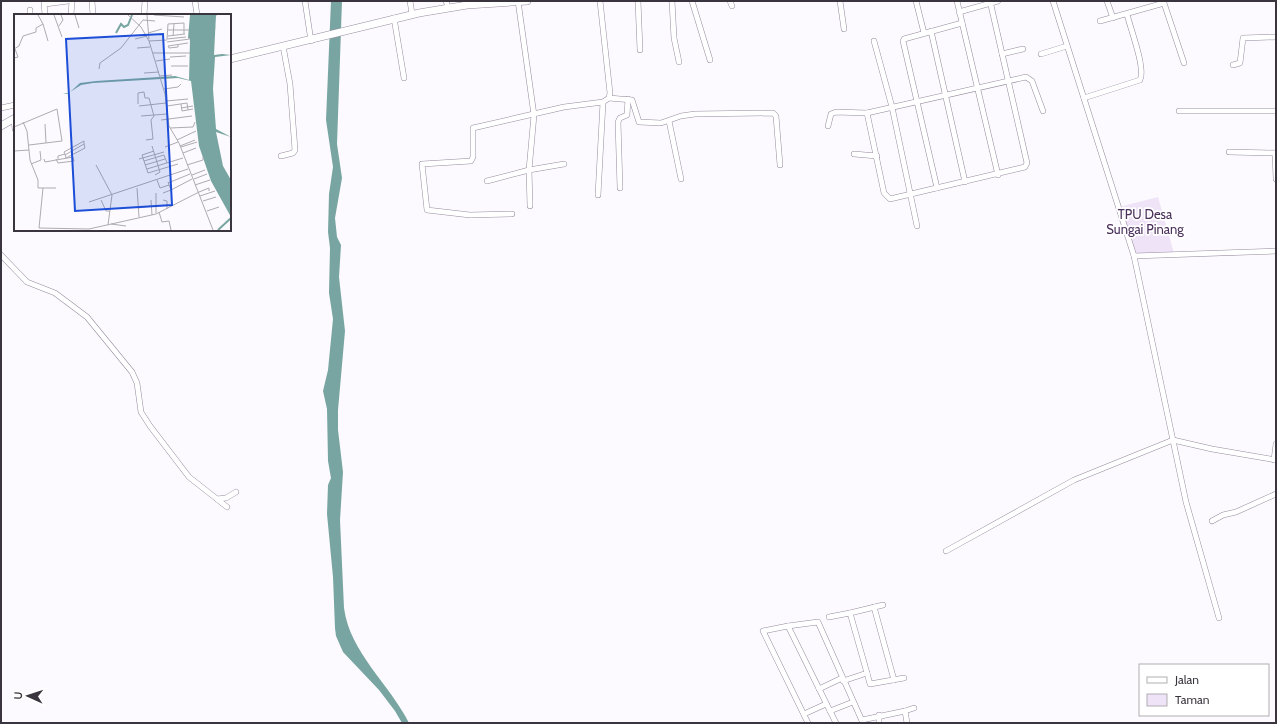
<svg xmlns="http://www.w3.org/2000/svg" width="1277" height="724" font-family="Cabin,sans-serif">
<rect width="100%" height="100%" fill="#fcfafe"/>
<path fill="#efe3f8" d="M 1158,197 L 1174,253 L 1135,253 L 1119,207 Z"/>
<path fill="#78a5a1" d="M 331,1 L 342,1 L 337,144 L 342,178 L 335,218 L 337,237 L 341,245 L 339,277 L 345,331 L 338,410 L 338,430 L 343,472 L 340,520 L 344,608 C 350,653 389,683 409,723 L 402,723 L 395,711 L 379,690 L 343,652 L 336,636 L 335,628 L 333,577 L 327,514 L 328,485 L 331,478 L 328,461 L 327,409 L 323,391 L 328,370 L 333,319 L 329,293 L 330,248 L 328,232 L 329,194 L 333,167 L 326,120 Z"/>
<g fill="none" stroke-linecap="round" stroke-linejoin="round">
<defs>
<g id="minor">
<path d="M 92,1 L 93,15"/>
<path d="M 195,1 L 197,15"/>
<path d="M 305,1 L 311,41"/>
<path d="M 410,1 L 412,14"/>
<path d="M 446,1 L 448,7"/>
<path d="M 518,1 L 534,115 L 529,170 L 530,206"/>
<path d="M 638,1 L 640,50"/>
<path d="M 672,1 L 674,38 L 679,62"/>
<path d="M 692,1 L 710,60"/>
<path d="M 730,1 L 732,6"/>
<path d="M 840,1 L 844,29"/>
<path d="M 916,1 L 924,33"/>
<path d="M 957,1 L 998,175"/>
<path d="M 1053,1 L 1134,256 L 1186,502 L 1219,618"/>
<path d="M 1107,1 L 1113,18"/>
<path d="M 44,2 L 45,15"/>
<path d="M 45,4 L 68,1"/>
<path d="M 30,10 L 30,15"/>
<path d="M 959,12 L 998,1"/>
<path d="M 71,15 L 72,1"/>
<path d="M 144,15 L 145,1"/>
<path d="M 394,18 L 404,78"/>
<path d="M 1100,21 L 1164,3 L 1184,63"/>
<path d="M 931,31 L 965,182"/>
<path d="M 874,41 L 892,107 L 917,226"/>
<path d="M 1002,54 L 1023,49"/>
<path d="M 1041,54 L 1067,46"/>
<path d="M 1233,65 L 1240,63 L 1243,38 L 1276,37"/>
<path d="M 609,98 L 632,100 L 639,122 L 661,123 L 681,116 L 695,114 L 773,113 L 776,116 L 780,165"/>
<path d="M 1084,98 L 1140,80 C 1146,68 1130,28 1127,14"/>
<path d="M 1,108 L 15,105"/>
<path d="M 1179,111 L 1276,111"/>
<path d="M 867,113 L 884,193 L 890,199 L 1025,167 L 1027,163 L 990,1"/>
<path d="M 14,119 L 15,129"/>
<path d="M 669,121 L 681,179"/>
<path d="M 828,126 L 831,114 L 836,112 L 867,113 L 1026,77 L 1032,81 L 1043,111"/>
<path d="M 1229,152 L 1276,153"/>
<path d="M 1275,153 L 1276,179"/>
<path d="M 854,154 L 877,156"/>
<path d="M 281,156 L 293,153 L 295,150 L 290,84 L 283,46"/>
<path d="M 487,181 L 529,170 L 564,164"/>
<path d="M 620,188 L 618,122 L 620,118 L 627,115 L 628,99"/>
<path d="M 937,188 L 903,41 L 904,39 L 962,23"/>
<path d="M 598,195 L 603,102"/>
<path d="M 512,214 L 470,215 L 427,210 L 422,164 L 471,161 L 473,157 L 473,128 L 564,107 L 603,102 L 609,98 L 610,93 L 600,1"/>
<path d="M 1,255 L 27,282 L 55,293 L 87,317 L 132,372 L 137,383 L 141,412 L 150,426 L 189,477 L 217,499 L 226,498 L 236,492"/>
<path d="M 1134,256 L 1276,251"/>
<path d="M 1274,460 L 1276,444"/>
<path d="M 217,499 L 227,507"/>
<path d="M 1212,521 L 1223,515 L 1236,512 L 1276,494"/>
<path d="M 946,551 L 1074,480 L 1173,440 L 1212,449 L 1276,460"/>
<path d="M 874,607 L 894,680"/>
<path d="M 850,613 L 883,605"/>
<path d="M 829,617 L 850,613 L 867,673"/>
<path d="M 788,626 L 818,622 L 863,723"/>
<path d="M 843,681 L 867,673 L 870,684 L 904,678"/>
<path d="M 819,689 L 842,678"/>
<path d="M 830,711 L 853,702"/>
<path d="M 905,711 L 914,708"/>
<path d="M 804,714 L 826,704"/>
<path d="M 879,715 L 879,723"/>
<path d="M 862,720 L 905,711 L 907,723"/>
<path d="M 808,723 L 763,631 L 788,626 L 836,723"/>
</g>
<g id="secondary">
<path d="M 230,59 L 419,13 L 467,5 L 527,1"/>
<path d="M 1,126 L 15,118"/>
</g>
</defs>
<use href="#minor" stroke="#968b9f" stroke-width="6"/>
<use href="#secondary" stroke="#968b9f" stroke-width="8"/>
<use href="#minor" stroke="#fff" stroke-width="5"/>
<use href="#secondary" stroke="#fff" stroke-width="7"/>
</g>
<g text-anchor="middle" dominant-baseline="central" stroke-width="3.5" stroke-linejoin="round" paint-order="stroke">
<g font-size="13" fill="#4a305b" stroke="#fff">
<text x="1145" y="214">TPU Desa<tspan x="1145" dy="15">Sungai Pinang</tspan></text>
</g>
</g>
<g transform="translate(14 14)">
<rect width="217" height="217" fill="#fcfafe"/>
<path d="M 176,1 L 202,1 L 200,41 L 208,40 L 217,41 L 201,43 L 199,75 L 202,115 L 217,123 L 202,118 L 209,152 L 217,166 L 217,203 L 197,167 L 185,132 L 177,67 L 164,64 L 79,69 L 67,71 L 53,80 L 49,79 L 55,79 L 66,69 L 82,67 L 161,62 L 175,66 L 176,25 L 174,24 Z" fill="#78a5a1"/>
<path fill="none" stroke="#78a5a1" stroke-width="2" d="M 186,15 L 200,1M 102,19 L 107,10 L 110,13 L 114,11 L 118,1M 179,24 L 201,13M 177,25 L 202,1M 204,216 L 217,204"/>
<path fill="none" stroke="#aeabb1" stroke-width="1" d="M 40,1 L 48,23M 61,1 L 65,14M 114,1 L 127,13 L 135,27 L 151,80 L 155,112 L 165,129 L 199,216M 133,1 L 135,25M 140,1 L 170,3M 29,10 L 34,27M 45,12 L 49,6 L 47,1M 154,16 L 175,16M 134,19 L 148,15M 170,20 L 170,9 L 154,10 L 153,25 L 172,23M 154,22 L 171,20M 159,22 L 160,10M 121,25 L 133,22M 135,27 L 153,26M 153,28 L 176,25M 154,32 L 174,29M 154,32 L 155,34 L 164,33 L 164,31M 123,34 L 136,33M 0,35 L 5,32 L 9,22 L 22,18 L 22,14 L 29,10 L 24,1M 139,39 L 176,39M 156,43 L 172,42M 0,44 L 4,43 L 1,35M 142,47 L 156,45M 157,52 L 174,52M 85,55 L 86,49 L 107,34 L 129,6 L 141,7M 130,59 L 145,58M 146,62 L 158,61M 150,75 L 164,73 L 167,70M 152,87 L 174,85M 124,90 L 124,79 L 130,78 L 131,84 L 135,84 L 140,102M 167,90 L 168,97 L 179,95M 125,92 L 152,89M 153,92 L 173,89 L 174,96M 167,94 L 179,92M 127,102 L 153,100M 147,106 L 178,102M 9,108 L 13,117 L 16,146 L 24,166 L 24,174 L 29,174 L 25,214 L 75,215 L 142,200 L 185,178 L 195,174 L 195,177M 31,110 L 32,129M 0,113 L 43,95 L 48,127 L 15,131M 156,114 L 179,113 L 181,108M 132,126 L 139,125 L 137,106 L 140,102M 163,126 L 182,117M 138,132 L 146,158 L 141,161M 166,132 L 181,126M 151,133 L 164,128M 167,133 L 183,128M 0,137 L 15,136M 140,137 L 128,141 L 134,159 L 164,150M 169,139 L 182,134M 51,140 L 50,138 L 70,127M 51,141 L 70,130 L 70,127M 30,145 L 31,148 L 59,143M 42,145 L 44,149 L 60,147 L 59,143M 44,145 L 44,142 L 51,140 L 52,144 L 71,134 L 70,130M 125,145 L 150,138M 130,147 L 150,141 L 153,149M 17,150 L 27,146 L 26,137M 82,151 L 98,181 L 94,211M 131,151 L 151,145M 173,151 L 189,146 L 189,143M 133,155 L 169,144M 178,161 L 191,156M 180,165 L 193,160M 143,166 L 146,174 L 155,171M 154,169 L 176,160M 181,171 L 196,166M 29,174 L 42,174M 123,174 L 125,203M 157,176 L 178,165M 149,179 L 157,176 L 154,168M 186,182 L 201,177M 87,186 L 92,197 L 96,197M 137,186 L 138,201M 149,186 L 153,187 L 153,195M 189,187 L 202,183M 75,188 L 174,155M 124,194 L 137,192M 193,197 L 205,193M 145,198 L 148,208 L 155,207 L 157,216M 142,199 L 142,179M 97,210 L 112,212"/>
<path fill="#1d4ed8" fill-opacity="0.15" stroke="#1d4ed8" stroke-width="2" d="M 149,20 L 158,191 L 61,197 L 52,25 Z"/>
<rect width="217" height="217" fill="none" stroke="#39343d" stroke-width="2"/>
</g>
<rect width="1277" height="724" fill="none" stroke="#39343d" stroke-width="4"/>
<rect x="1139" y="664" width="130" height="52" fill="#ffffff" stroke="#b0aeb1"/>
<rect x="1147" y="677" width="20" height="6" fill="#ffffff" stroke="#b0aeb1"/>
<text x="1175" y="684" font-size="12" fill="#39343d">Jalan</text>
<rect x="1147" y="694" width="20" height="12" fill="#efe3f8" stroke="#b0aeb1"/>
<text x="1175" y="704" font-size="12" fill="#39343d">Taman</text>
<g transform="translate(28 696) rotate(273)" stroke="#ffffff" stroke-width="3" paint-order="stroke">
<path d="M0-3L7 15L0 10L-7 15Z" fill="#39343d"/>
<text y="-6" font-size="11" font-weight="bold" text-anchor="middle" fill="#39343d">U</text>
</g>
</svg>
